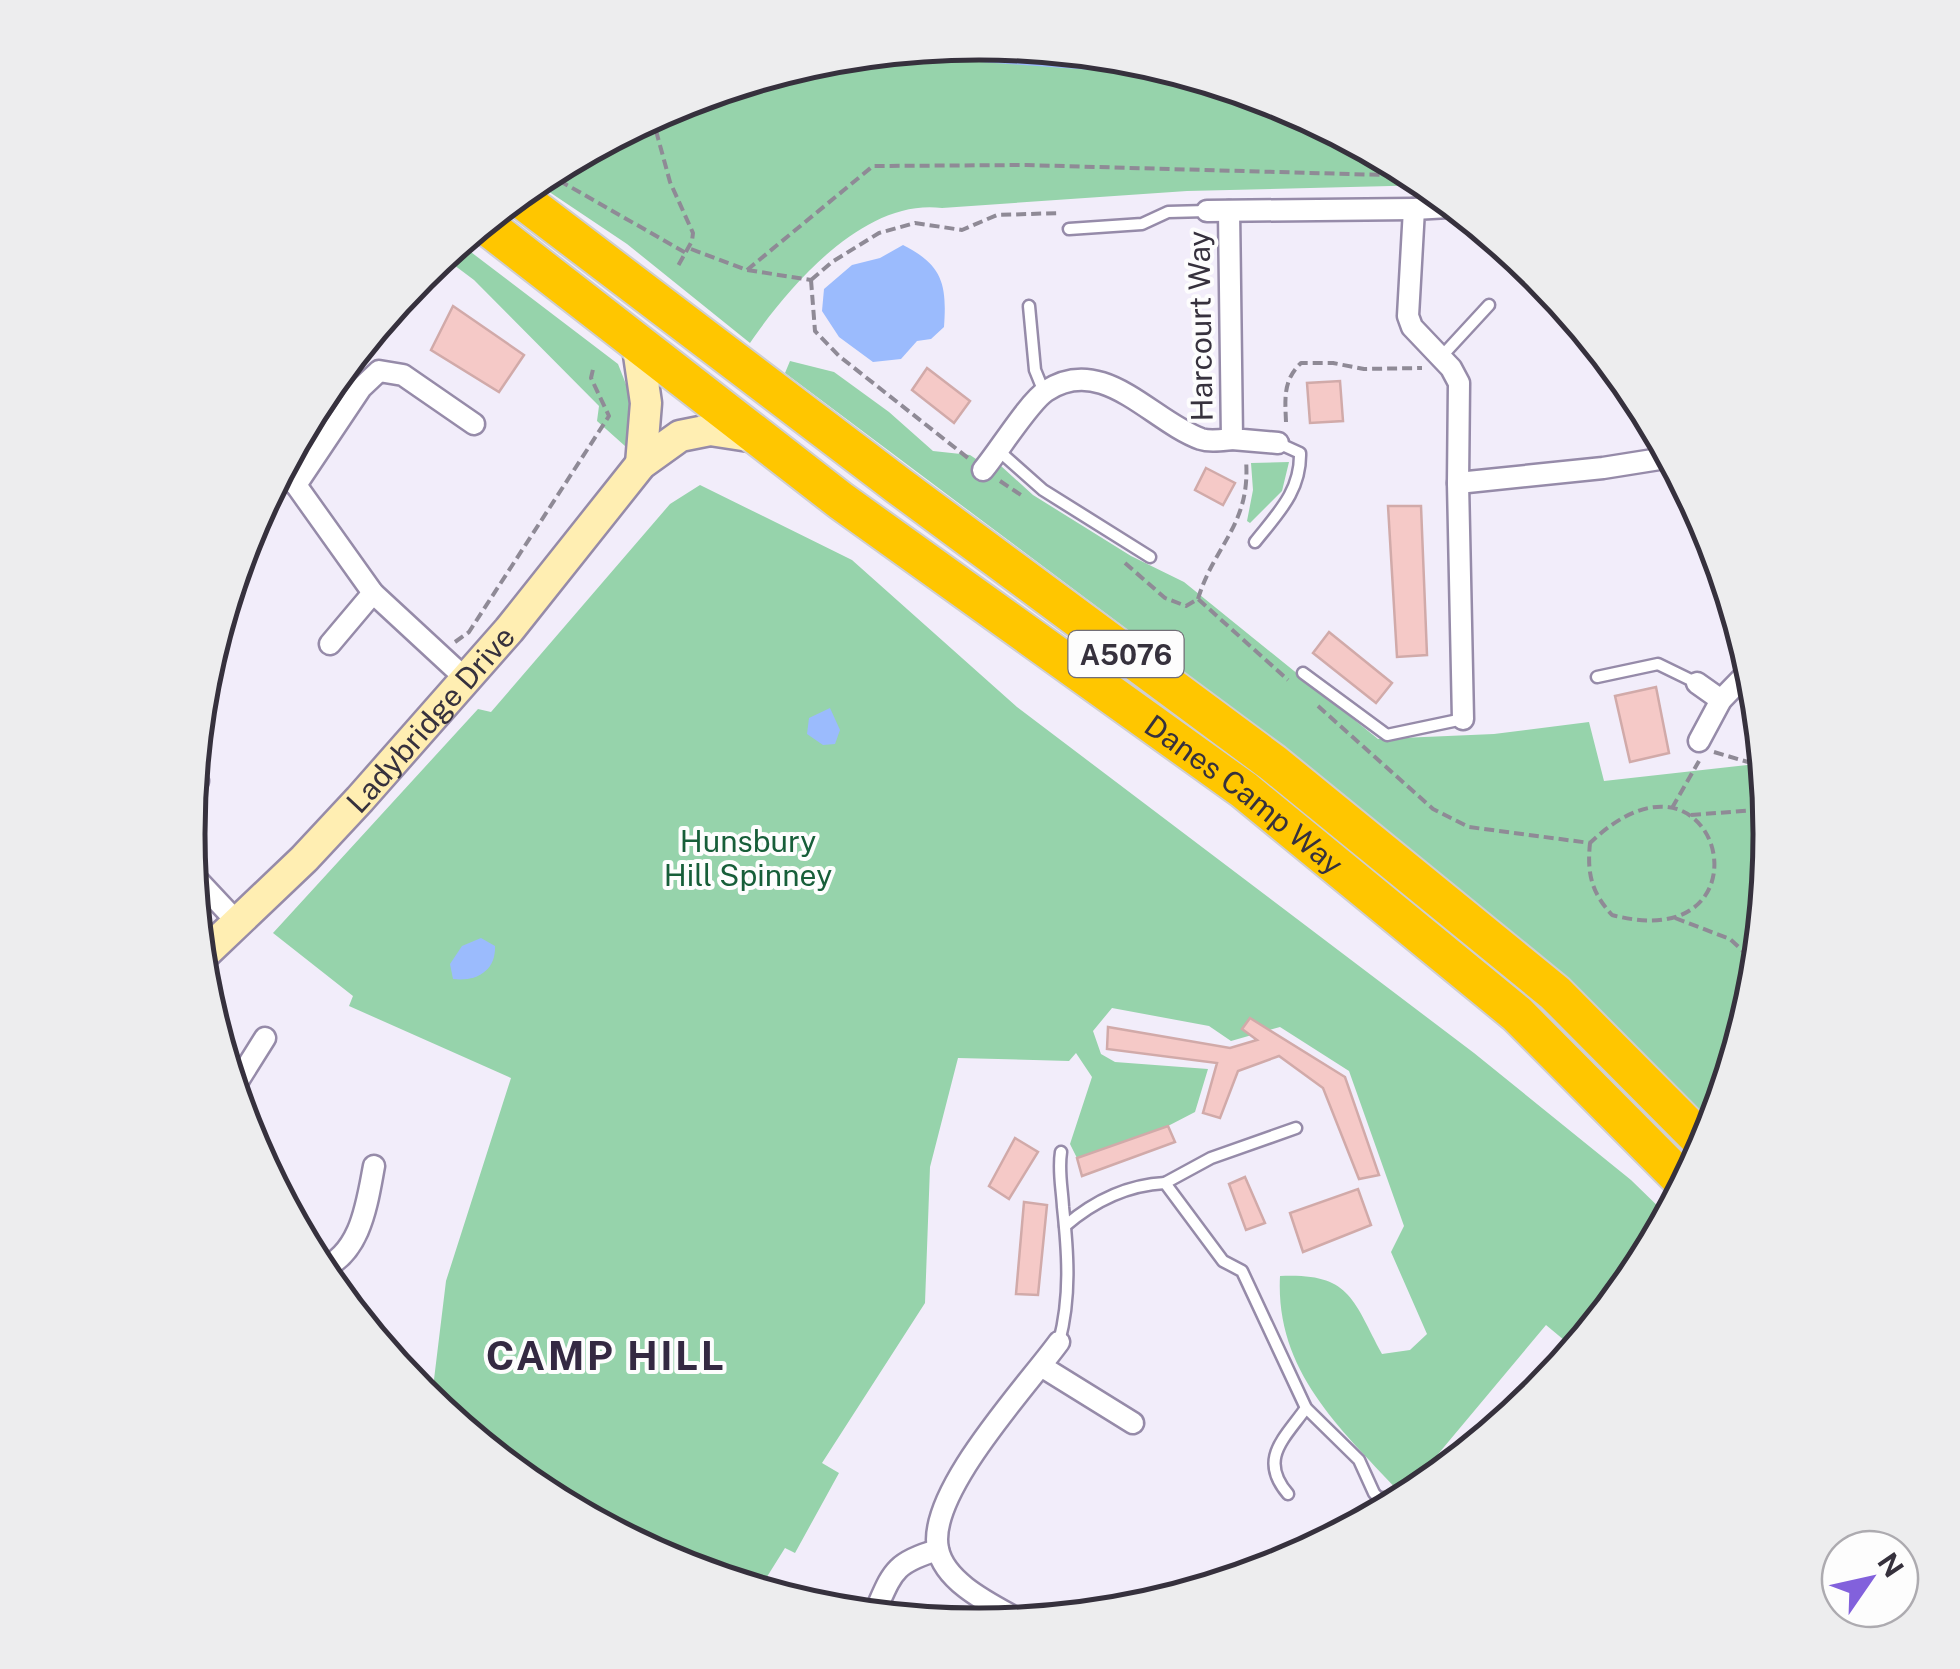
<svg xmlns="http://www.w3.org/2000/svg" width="1960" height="1669" font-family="'Public Sans',sans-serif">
<rect width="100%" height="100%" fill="#f2edfa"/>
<g fill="#96d3ab">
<path d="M 943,46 L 1016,57 L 1162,66 L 1284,103 L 1431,185 L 1187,191 L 942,208 C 864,198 789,286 750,343 L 627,244 L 533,181 L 677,103 L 826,58 Z"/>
<path d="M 459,243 L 618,364 L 633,402 L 634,429 L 625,446 L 597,421 L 599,406 L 474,280 L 442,256 Z"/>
<path d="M 790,361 L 834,372 L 889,412 L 933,451 L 970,455 L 994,471 L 1001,466 L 1033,495 L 1131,556 L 1184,582 L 1378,739 L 1494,734 L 1589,722 L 1604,781 L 1765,763 L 1772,835 L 1757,990 L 1714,1131 L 1344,799 L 1168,660 L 785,373 Z"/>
<path d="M 1289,462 L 1282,491 L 1250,523 L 1247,521 L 1253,490 L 1251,463 Z"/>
<path d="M 700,485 L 852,560 L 1017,707 L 1474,1053 L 1631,1180 L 1669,1217 L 1638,1275 L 1576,1350 L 1546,1325 L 1403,1496 C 1343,1431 1275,1373 1280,1276 C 1350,1273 1352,1298 1382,1354 L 1410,1350 L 1427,1334 L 1391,1252 L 1404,1226 L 1349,1071 L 1280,1027 L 1231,1041 L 1209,1026 L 1112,1008 L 1093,1031 L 1101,1054 L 1115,1062 L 1208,1069 L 1195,1112 L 1168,1126 L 1077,1158 L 1070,1144 L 1092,1077 L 1076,1053 L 1069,1061 L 958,1058 L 930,1167 L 925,1303 L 822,1463 L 839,1473 L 795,1553 L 785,1548 L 758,1591 L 676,1566 L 540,1493 L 431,1404 L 446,1281 L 511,1078 L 349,1006 L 353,996 L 273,933 L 478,709 L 491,712 L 670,504 Z"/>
</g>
<g fill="#9bbbfd">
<path d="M 903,245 C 943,265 947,285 944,327 L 931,339 L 917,341 L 901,359 L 873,362 L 839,337 L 822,311 L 824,289 L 852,265 L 880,258 Z"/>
<path d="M 830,708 L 840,730 L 835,744 L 823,745 L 807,734 L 809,718 Z"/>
<path d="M 481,938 L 495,946 C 496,971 476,982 453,979 L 450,964 L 462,946 Z"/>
</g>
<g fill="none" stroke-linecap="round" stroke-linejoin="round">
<path stroke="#9bbbfd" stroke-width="6" d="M 927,48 L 981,59 L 1189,74"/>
</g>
<g fill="#f5c9c7" stroke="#d1aaa9" stroke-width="2.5">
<path d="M 453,306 L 524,355 L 499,392 L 431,350 Z"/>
<path d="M 927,368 L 970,401 L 954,423 L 912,390 Z"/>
<path d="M 1340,381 L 1343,421 L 1310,423 L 1307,383 Z"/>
<path d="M 1206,468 L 1235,483 L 1223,505 L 1195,490 Z"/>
<path d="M 1388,506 L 1421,506 L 1427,655 L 1397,657 Z"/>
<path d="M 1329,632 L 1392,683 L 1376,703 L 1313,653 Z"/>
<path d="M 1656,687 L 1669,753 L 1630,762 L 1615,696 Z"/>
<path d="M 1250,1018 L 1345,1077 L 1379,1175 L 1359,1179 L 1323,1088 L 1279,1056 L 1238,1071 L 1220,1118 L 1203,1113 L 1217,1063 L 1107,1049 L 1108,1027 L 1230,1048 L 1257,1040 L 1242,1029 Z"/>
<path d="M 1168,1126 L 1175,1142 L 1082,1176 L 1077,1158 Z"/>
<path d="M 1015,1138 L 1038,1152 L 1009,1199 L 989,1186 Z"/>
<path d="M 1245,1177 L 1265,1223 L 1246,1230 L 1229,1184 Z"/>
<path d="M 1358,1189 L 1371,1225 L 1303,1252 L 1290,1213 Z"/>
<path d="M 1024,1202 L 1047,1205 L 1038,1295 L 1016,1294 Z"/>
</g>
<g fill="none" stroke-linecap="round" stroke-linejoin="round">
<defs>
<g id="lane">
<path d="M 1069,229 L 1142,224 L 1168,212 L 1207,211"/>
<path d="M 1029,306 L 1035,370 L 1044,392"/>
<path d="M 1441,357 L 1489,305"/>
<path d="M 999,451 L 1043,490 L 1150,557"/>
<path d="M 1255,542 C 1278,513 1301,491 1300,453 L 1278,443"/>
<path d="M 1303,673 L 1387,735 L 1463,719"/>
<path d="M 1597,677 L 1658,664 L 1697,683"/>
<path d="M 1296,1128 L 1211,1158 L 1165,1183 L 1223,1261 L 1242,1271 L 1306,1408 L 1359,1460 L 1374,1493 L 1383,1503"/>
<path d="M 1065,1226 C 1094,1201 1126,1185 1165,1183"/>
<path d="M 1059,1342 C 1071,1297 1068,1253 1063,1207 C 1062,1188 1058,1171 1061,1152"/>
<path d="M 1288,1494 C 1258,1459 1284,1439 1306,1408"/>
</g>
<g id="street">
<path d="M 1449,207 L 1414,209 L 1408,316 L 1412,327 L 1451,368 L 1459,383 L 1458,483 L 1603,468 L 1672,457"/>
<path d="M 1207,211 L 1414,209"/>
<path d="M 1229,211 L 1232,439 L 1278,443"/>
<path d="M 282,469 L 296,485 L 373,593 L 466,679"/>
<path d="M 983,470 C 999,451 1029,402 1046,391 C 1103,353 1151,421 1201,439 C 1210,442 1222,440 1232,439"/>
<path d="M 1458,483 L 1463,719"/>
<path d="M 296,485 L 361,388 L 379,371 L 403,375 L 474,424"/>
<path d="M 330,644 L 373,593"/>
<path d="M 1697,683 L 1721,700"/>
<path d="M 1699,741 L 1721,700 L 1753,667"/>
<path d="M 193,786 L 198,781"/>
<path d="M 192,874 L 238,923"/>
<path d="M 233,1089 L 265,1038"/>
<path d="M 325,1268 L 336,1292"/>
<path d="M 319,1270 C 361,1255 367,1203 374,1166"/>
<path d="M 1041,1366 L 1133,1423"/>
<path d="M 1383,1503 L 1393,1507"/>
<path d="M 873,1616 C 892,1575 891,1563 938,1550"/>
<path d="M 1023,1622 C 995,1606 945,1584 938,1549 C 926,1494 1027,1386 1059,1342"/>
</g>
<g id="secondary">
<path d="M 637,341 L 646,403 L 641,464"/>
<path id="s1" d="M 200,958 L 304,859 L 360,799 L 509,630 L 641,464 L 680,436 L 710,430 L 762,438"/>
</g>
<g id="highway">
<path d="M 516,195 L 899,486 L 1273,763 L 1555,993 L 1707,1146"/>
<path id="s2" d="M 483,223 L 841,501 L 1244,790 L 1517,1014 L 1687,1185"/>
</g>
</defs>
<use href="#lane" stroke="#968ba9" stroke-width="15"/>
<use href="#street" stroke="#968ba9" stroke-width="25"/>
<use href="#secondary" stroke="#968ba9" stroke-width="35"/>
<use href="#highway" stroke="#cfced0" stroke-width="42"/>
<g stroke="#8f8a96" stroke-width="4" stroke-dasharray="10 5" stroke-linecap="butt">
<path d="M 977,43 L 1047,49"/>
<path d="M 652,116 L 670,182 L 693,233 L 692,241 L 678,266"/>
<path d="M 546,173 L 686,253"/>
<path d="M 691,249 L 747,270 L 811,280"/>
<path d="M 747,270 L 873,166 L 1026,165 L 1421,176"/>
<path d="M 811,280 L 815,331 L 839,356 L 968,458"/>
<path d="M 811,280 L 832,262 L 879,233 L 915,223 L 962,230 L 997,215 L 1061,213"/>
<path d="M 1286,422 C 1285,398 1283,380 1301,363 L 1333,363 L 1364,369 L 1422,368"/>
<path d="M 1000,481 L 1021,495"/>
<path d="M 1125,563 L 1165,598 L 1186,606 L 1198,599 L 1288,680"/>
<path d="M 1198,599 C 1214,545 1251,525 1246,460"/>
<path d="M 455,642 L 469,632 L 609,416 L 591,378 L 594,365"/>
<path d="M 1318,706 L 1433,809 L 1469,827 L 1590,843 C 1720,718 1779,959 1612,915 C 1591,892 1587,873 1590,843"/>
<path d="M 1714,752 L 1765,767"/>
<path d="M 1672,808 L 1699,761"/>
<path d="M 1691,815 L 1757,810 L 1770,813"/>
<path d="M 1675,918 L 1730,939 L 1759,966"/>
</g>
<use href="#lane" stroke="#fff" stroke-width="10"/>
<use href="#street" stroke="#fff" stroke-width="20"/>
<use href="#secondary" stroke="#ffeeb2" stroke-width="30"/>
<use href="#highway" stroke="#ffc600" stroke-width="38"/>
</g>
<g text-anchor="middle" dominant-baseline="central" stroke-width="8" stroke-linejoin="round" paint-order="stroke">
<rect fill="#fdfdfd" stroke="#726e77" stroke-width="2.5" x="1068.5" y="631" width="115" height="46" rx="8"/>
<g font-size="28" font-weight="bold" fill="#36313d">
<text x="1126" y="654">A5076</text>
</g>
<g font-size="30" fill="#36313d" stroke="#fdfdfd">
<text transform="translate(1200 326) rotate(-91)">Harcourt Way</text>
<text stroke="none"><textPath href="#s1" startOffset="332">Ladybridge Drive</textPath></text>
<text stroke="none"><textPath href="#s2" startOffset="952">Danes Camp Way</textPath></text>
</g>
<g font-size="30" fill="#175e39" stroke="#fdfdfd">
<text x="748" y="841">Hunsbury<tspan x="748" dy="34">Hill Spinney</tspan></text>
</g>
<g font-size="40" font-weight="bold" letter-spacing="2.5" fill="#342942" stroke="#fdfdfd">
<text x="606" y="1355">CAMP HILL</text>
</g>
</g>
<path d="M0 0H1960V1669H0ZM205 834a774 774 0 1 1 1548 0a774 774 0 1 1-1548 0Z" fill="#ededee" fill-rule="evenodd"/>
<path fill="none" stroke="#36313d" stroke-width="5" d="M205 834a774 774 0 1 1 1548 0a774 774 0 1 1-1548 0Z"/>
<g transform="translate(1870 1579) rotate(56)"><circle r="48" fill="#fdfdfd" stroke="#adabb0" stroke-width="2.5"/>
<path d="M0-8L18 38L0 25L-18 38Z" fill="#8261dc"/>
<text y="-15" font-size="28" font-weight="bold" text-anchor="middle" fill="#36313d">N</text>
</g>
</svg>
